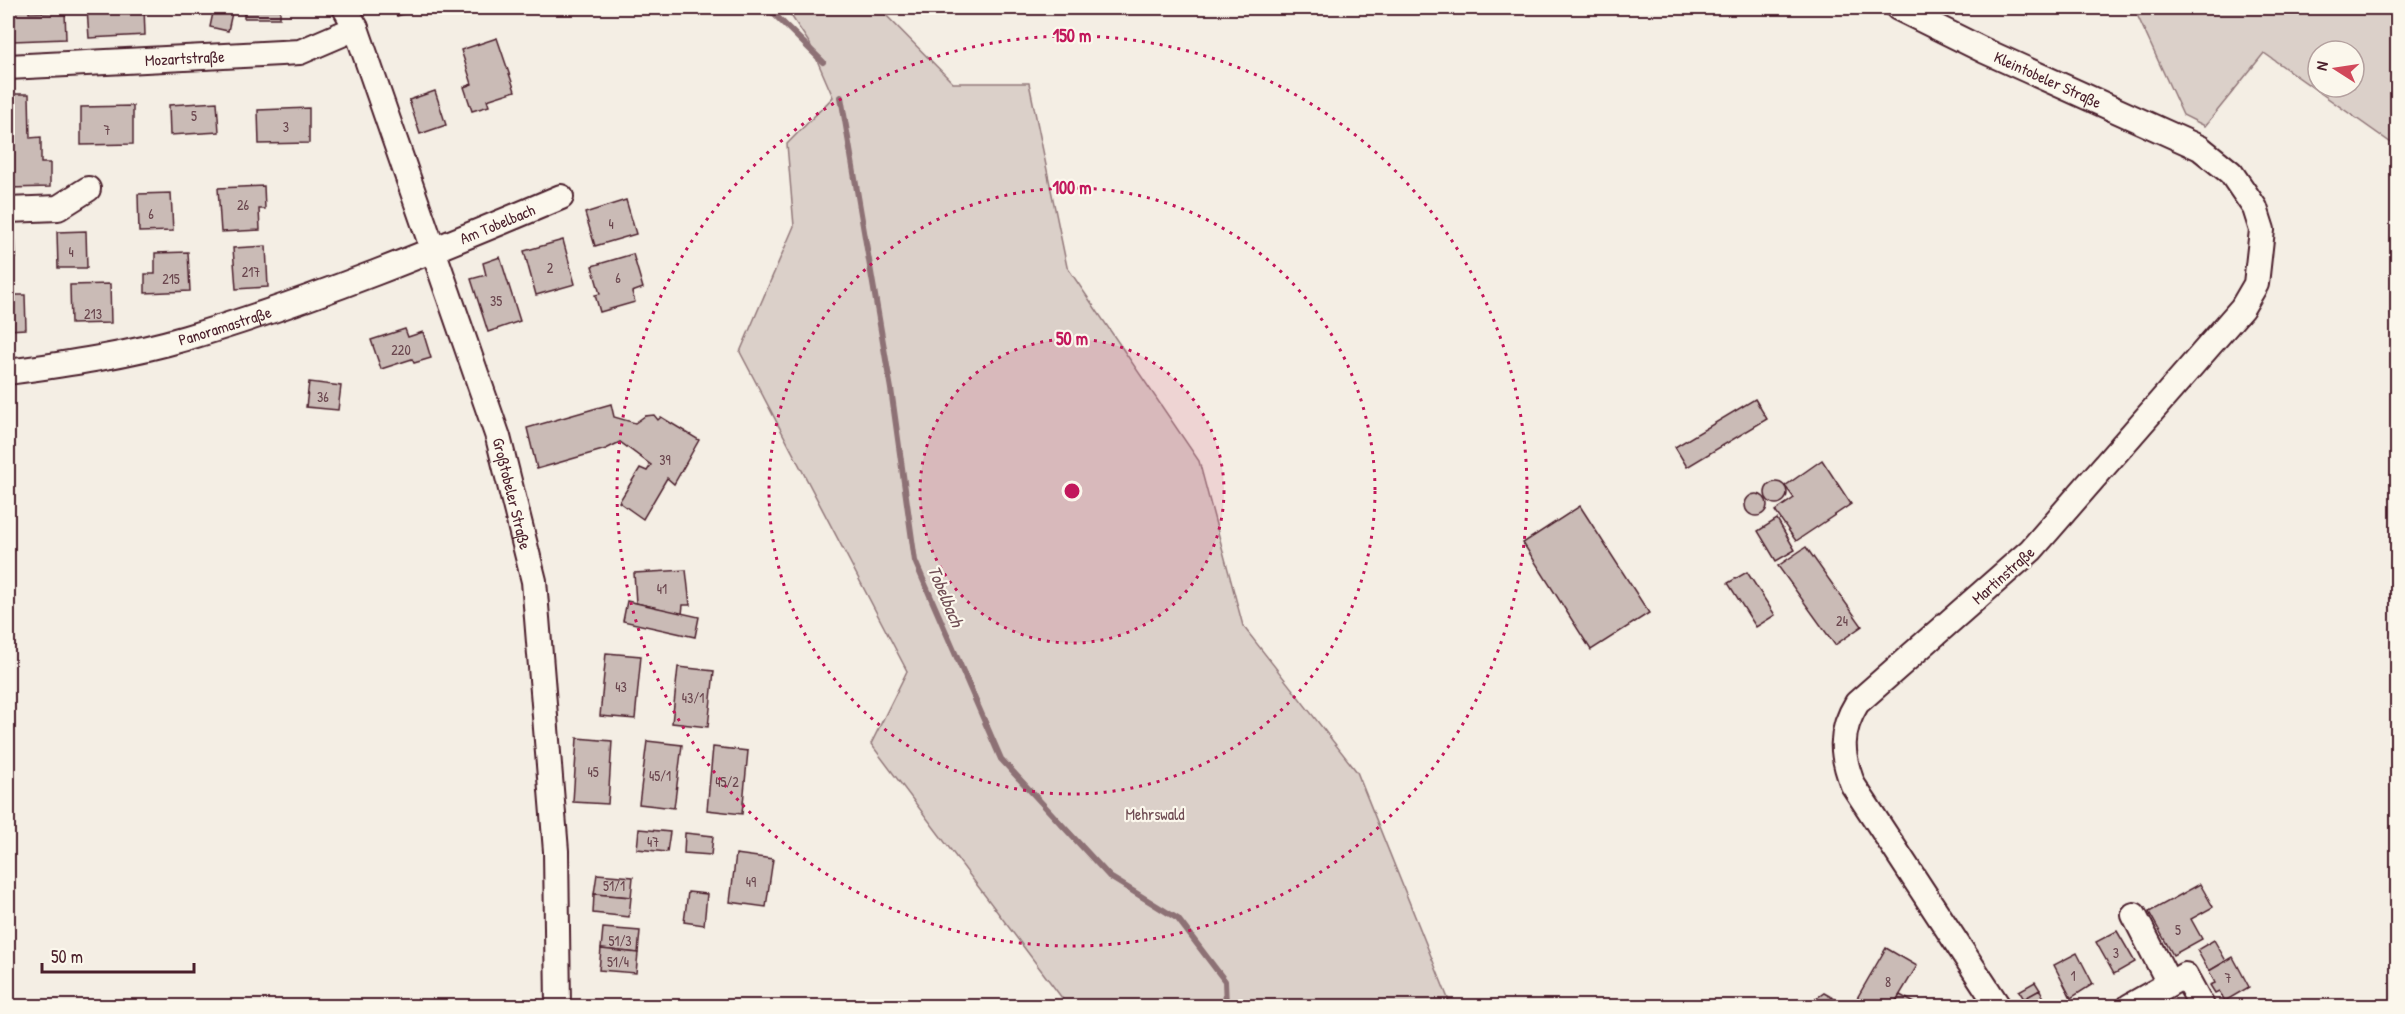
<svg xmlns="http://www.w3.org/2000/svg" width="2405" height="1014" font-family="'Patrick Hand',sans-serif">
<rect width="100%" height="100%" fill="#f4eee4"/>
<filter id="ink" filterUnits="userSpaceOnUse"><feTurbulence type="fractalNoise" baseFrequency=".0167" numOctaves="2"/><feDisplacementMap in="SourceGraphic" scale="12" xChannelSelector="R" yChannelSelector="G"/><feConvolveMatrix kernelMatrix="1 2 1 2 8 2 1 2 1" color-interpolation-filters="sRGB"/></filter>
<g filter="url(#ink)">
<g fill="#dbd0c9" stroke="#92787a" stroke-width="1.5" fill-rule="evenodd">
<path d="M 786,8 L 879,8 L 953,83 L 1029,83 L 1067,267 L 1199,461 L 1243,626 L 1357,772 L 1451,1006 L 1061,1006 L 1062,998 L 871,744 L 907,671 L 740,352 L 794,226 L 787,144 L 833,97 L 810,44 Z"/>
<path d="M 2134,8 L 2397,8 L 2397,147 L 2264,53 L 2205,126 L 2183,115 ZM 2318,51 L 2354,51 L 2354,87 L 2318,87 Z"/>
</g>
<g fill="none" stroke-linecap="round" stroke-linejoin="round">
<g stroke="#8d7174" stroke-width="6">
<path d="M 768,8 L 823,62"/>
<path d="M 841,97 L 891,389 L 915,561 L 1001,759 L 1110,877 L 1178,919 L 1225,981 L 1226,1006"/>
</g>
</g>
<g fill="#cabbb6" stroke="#4a1f2b" stroke-width="1.5">
<path d="M 12,8 L 29,8 L 29,13 L 65,12 L 66,39 L 13,41 Z"/>
<path d="M 87,8 L 144,8 L 145,35 L 89,38 Z"/>
<path d="M 214,8 L 233,8 L 228,31 L 210,27 Z"/>
<rect x="244" y="8" width="36" height="10"/>
<path d="M 394,8 L 423,8 L 397,16 Z"/>
<path d="M 497,38 L 515,91 L 487,100 L 489,106 L 472,111 L 464,87 L 472,84 L 461,50 Z"/>
<path d="M 435,91 L 446,125 L 420,134 L 409,100 Z"/>
<path d="M 8,94 L 29,94 L 30,138 L 41,137 L 41,163 L 50,163 L 50,187 L 8,188 Z"/>
<path d="M 217,102 L 219,132 L 170,135 L 169,105 Z"/>
<path d="M 133,106 L 133,144 L 81,145 L 81,107 Z"/>
<path d="M 309,108 L 309,143 L 259,144 L 258,110 Z"/>
<path d="M 264,186 L 265,209 L 259,209 L 260,230 L 221,232 L 218,188 Z"/>
<path d="M 171,193 L 173,231 L 139,232 L 138,194 Z"/>
<path d="M 626,200 L 636,234 L 595,246 L 585,213 Z"/>
<path d="M 86,231 L 87,268 L 58,268 L 57,232 Z"/>
<path d="M 8,232 L 15,232 L 16,258 L 8,258 Z"/>
<path d="M 563,240 L 575,284 L 536,295 L 524,251 Z"/>
<path d="M 266,246 L 268,287 L 236,289 L 233,248 Z"/>
<path d="M 188,252 L 190,291 L 145,293 L 145,274 L 155,274 L 155,253 Z"/>
<path d="M 633,254 L 643,288 L 632,292 L 635,302 L 600,312 L 595,295 L 600,294 L 592,266 Z"/>
<path d="M 500,257 L 520,321 L 488,332 L 471,279 L 486,275 L 483,263 Z"/>
<path d="M 110,284 L 111,323 L 71,324 L 70,285 Z"/>
<path d="M 8,295 L 25,295 L 26,329 L 8,330 Z"/>
<path d="M 405,329 L 408,337 L 423,332 L 431,358 L 414,363 L 412,359 L 381,369 L 371,340 Z"/>
<path d="M 309,382 L 341,386 L 338,410 L 306,407 Z"/>
<path d="M 1755,399 L 1767,419 L 1687,467 L 1675,447 Z"/>
<path d="M 611,404 L 614,417 L 635,423 L 645,416 L 654,415 L 658,420 L 661,417 L 699,440 L 674,484 L 667,478 L 643,519 L 619,502 L 640,468 L 647,471 L 651,465 L 620,442 L 606,449 L 537,469 L 527,428 Z"/>
<path d="M 1822,460 L 1851,504 L 1796,541 L 1775,511 L 1794,498 L 1785,486 Z"/>
<circle cx="1776" cy="493" r="11"/>
<circle cx="1756" cy="505" r="11"/>
<path d="M 1580,506 L 1649,613 L 1591,650 L 1523,543 Z"/>
<path d="M 1777,519 L 1795,550 L 1776,561 L 1758,531 Z"/>
<path d="M 1806,547 L 1862,626 L 1835,645 L 1778,566 Z"/>
<path d="M 686,570 L 690,605 L 683,605 L 682,614 L 636,603 L 634,573 Z"/>
<path d="M 1747,572 L 1775,615 L 1756,627 L 1728,583 Z"/>
<path d="M 627,601 L 699,617 L 695,637 L 623,621 Z"/>
<path d="M 606,653 L 641,656 L 635,719 L 600,716 Z"/>
<path d="M 678,667 L 714,671 L 708,727 L 672,723 Z"/>
<path d="M 577,738 L 612,741 L 608,804 L 573,802 Z"/>
<path d="M 647,741 L 682,745 L 674,808 L 639,804 Z"/>
<path d="M 713,747 L 748,751 L 742,814 L 707,810 Z"/>
<path d="M 639,829 L 670,832 L 667,852 L 637,849 Z"/>
<path d="M 685,833 L 713,836 L 711,855 L 684,853 Z"/>
<path d="M 736,854 L 773,859 L 766,907 L 730,902 Z"/>
<path d="M 597,874 L 633,877 L 631,897 L 594,894 Z"/>
<path d="M 2200,884 L 2213,907 L 2191,919 L 2202,939 L 2173,955 L 2149,912 Z"/>
<path d="M 688,892 L 707,894 L 704,925 L 684,922 Z"/>
<path d="M 594,894 L 631,897 L 629,917 L 593,913 Z"/>
<path d="M 603,928 L 640,931 L 638,953 L 601,949 Z"/>
<path d="M 2117,931 L 2135,962 L 2114,974 L 2096,942 Z"/>
<path d="M 2214,940 L 2226,961 L 2209,971 L 2197,950 Z"/>
<path d="M 1886,948 L 1917,966 L 1893,1006 L 1867,1006 L 1856,1000 Z"/>
<path d="M 601,949 L 638,953 L 636,973 L 599,970 Z"/>
<path d="M 2077,953 L 2093,984 L 2071,998 L 2054,965 Z"/>
<path d="M 2233,957 L 2249,987 L 2225,1001 L 2219,991 L 2215,993 L 2210,985 L 2215,983 L 2209,971 Z"/>
<path d="M 2035,982 L 2040,990 L 2024,999 L 2019,991 Z"/>
<path d="M 2040,990 L 2048,1006 L 2020,1006 L 2018,1002 Z"/>
<path d="M 1824,993 L 1840,1002 L 1837,1006 L 1826,1006 L 1814,1000 Z"/>
<path d="M 1900,995 L 1920,1006 L 1893,1006 Z"/>
</g>
<g fill="none" stroke-linecap="round" stroke-linejoin="round">
<defs>
<g id="street">
<path id="s1" d="M 345,8 L 356,28 L 498,437 L 534,581 L 556,851 L 558,1006"/>
<path id="s2" d="M 1898,8 L 1985,51 L 2200,148 L 2231,173 L 2255,208 L 2262,230 L 2256,284 L 2242,308 L 2031,550 L 1857,703 C 1839,732 1841,755 1853,785 L 1998,1006"/>
<path id="s3" d="M 8,67 L 300,52 L 356,28"/>
<path d="M 8,210 L 58,208 L 88,189"/>
<path id="s4" d="M 8,372 C 67,364 128,355 186,338 C 314,300 438,249 561,197"/>
<path d="M 2134,915 L 2169,983"/>
<path d="M 2130,1006 L 2185,975 L 2202,1006"/>
</g>
</defs>
<use href="#street" stroke="#4a1f2b" stroke-width="28"/>
<use href="#street" stroke="#fbf7ec" stroke-width="24"/>
</g>
</g>
<circle cx="1072" cy="491" r="152" fill="#c2185b" fill-opacity=".12"/>
<g fill="none" stroke="#c2185b" stroke-width="3" stroke-dasharray="3 6">
<circle cx="1072" cy="491" r="152"/>
<circle cx="1072" cy="491" r="303"/>
<circle cx="1072" cy="491" r="455"/>
</g>
<g text-anchor="middle" dominant-baseline="central" stroke-width="4.5" stroke-linejoin="round" paint-order="stroke">
<g font-size="14" fill="#6a464e">
<text x="194" y="115">5</text>
<text x="286" y="126">3</text>
<text x="107" y="129">7</text>
<text x="243" y="204">26</text>
<text x="151" y="213">6</text>
<text x="611" y="223">4</text>
<text x="71" y="251">4</text>
<text x="550" y="267">2</text>
<text x="251" y="271">217</text>
<text x="618" y="277">6</text>
<text x="171" y="278">215</text>
<text x="496" y="300">35</text>
<text x="93" y="313">213</text>
<text x="401" y="349">220</text>
<text x="323" y="396">36</text>
<text x="665" y="459">39</text>
<text x="662" y="588">41</text>
<text x="1842" y="620">24</text>
<text x="621" y="686">43</text>
<text x="693" y="697">43/1</text>
<text x="593" y="771">45</text>
<text x="660" y="775">45/1</text>
<text x="727" y="781">45/2</text>
<text x="653" y="841">47</text>
<text x="751" y="881">49</text>
<text x="614" y="885">51/1</text>
<text x="2178" y="929">5</text>
<text x="620" y="940">51/3</text>
<text x="2116" y="952">3</text>
<text x="618" y="961">51/4</text>
<text x="2073" y="975">1</text>
<text x="2228" y="977">7</text>
<text x="1888" y="981">8</text>
</g>
<g font-size="16" fill="#4a1f2b" stroke="#fbf7ec">
<text stroke="none"><textPath href="#s3" startOffset="177">Mozartstraße</textPath></text>
<text stroke="none"><textPath href="#s2" startOffset="166">Kleintobeler Straße</textPath></text>
<text stroke="none"><textPath href="#s4" startOffset="513">Am Tobelbach</textPath></text>
<text stroke="none"><textPath href="#s4" startOffset="222">Panoramastraße</textPath></text>
<text stroke="none"><textPath href="#s1" startOffset="514">Großtobeler Straße</textPath></text>
<text transform="translate(2003 575) rotate(-42)">Martinstraße</text>
</g>
<g font-size="16" fill="#6e4b52" stroke="#fbf7ec">
<text x="1155" y="814">Mehrswald</text>
</g>
<g font-size="18" font-style="italic" fill="#714f56" stroke="#fbf7ec">
<text transform="translate(946 596) rotate(67)">Tobelbach</text>
</g>
</g>
<circle cx="1072" cy="491" r="9" fill="#c2185b" stroke="#fbf7ec" stroke-width="3"/>
<g font-size="18" text-anchor="middle" font-weight="bold" fill="#c2185b" stroke="#fbf7ec" stroke-width="4.5" stroke-linejoin="round" paint-order="stroke">
<text x="1072" y="42">150 m</text>
<text x="1072" y="194">100 m</text>
<text x="1072" y="345">50 m</text>
</g>
<rect width="2405" height="1014" fill="none" stroke="#fbf7ec" stroke-width="30"/>
<rect x="15" y="15" width="2375" height="984" fill="none" stroke="#4a1f2b" stroke-width="2" filter="url(#ink)"/>
<g transform="translate(2336 69) rotate(282)"><circle r="28" fill="#fbf7ec" stroke="#b4a19f" stroke-width="1.5"/>
<path d="M0-4.5L10 22L0 15L-10 22Z" fill="#d1495b"/>
<text y="-9" font-size="16" font-weight="bold" text-anchor="middle" fill="#4a1f2b">N</text>
</g>
<path d="M42 963v9h152v-9" fill="none" stroke="#4a1f2b" stroke-width="3"/>
<text x="51" y="963" font-size="18" fill="#4a1f2b" stroke="#fbf7ec" stroke-width="4.5" paint-order="stroke">50 m</text>
</svg>
